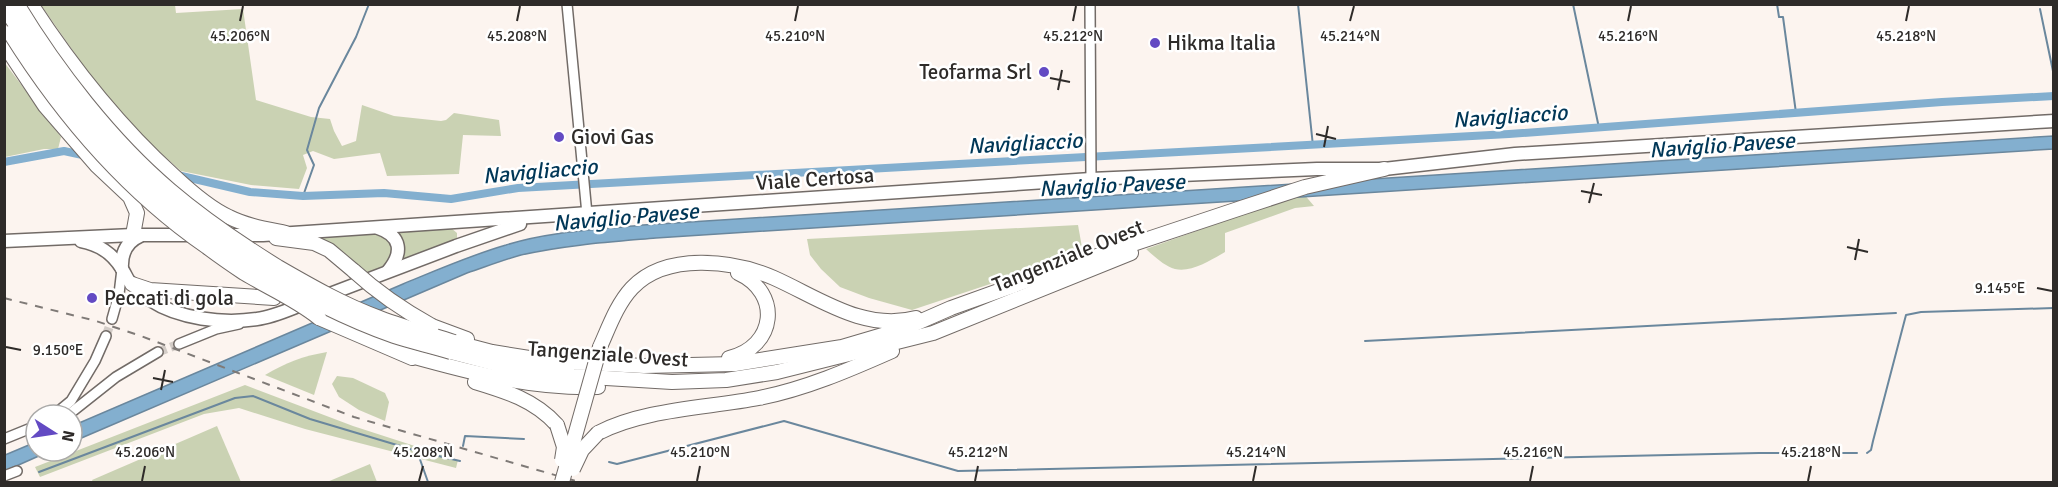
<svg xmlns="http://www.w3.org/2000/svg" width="2058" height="487" font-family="Signika,sans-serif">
<rect width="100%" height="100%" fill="#fcf4ef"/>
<g fill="#cad2b3">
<path d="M 41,5 L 175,5 L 176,13 L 243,9 L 256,100 L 311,117 L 330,119 L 334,131 L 342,146 L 356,141 L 362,105 L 394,116 L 441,121 L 446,120 L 454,113 L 499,120 L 501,136 L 463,135 L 459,174 L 387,176 L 380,153 L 334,159 L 313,151 L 303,155 L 307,168 L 299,189 L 251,185 L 181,171 L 136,131 L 89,74 Z"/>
<path d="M 4,62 L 61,137 L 58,149 L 44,149 L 5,157 Z"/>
<path d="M 1303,193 L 1314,206 L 1295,208 L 1225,233 L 1225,252 C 1211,260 1191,273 1175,269 C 1164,266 1154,256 1146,249 Z"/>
<path d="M 1078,225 L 1083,253 L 912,310 L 869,298 L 840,287 L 821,269 L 810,255 L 807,239 Z"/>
<path d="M 451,228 L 457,233 L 457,241 L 405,261 L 404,259 L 404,248 L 397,231 Z"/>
<path d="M 366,233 C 373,234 380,234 385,238 C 395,245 393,261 384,268 C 379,272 371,273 365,275 L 312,238 Z"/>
<path d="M 327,352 L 314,395 L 265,375 C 285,363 303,356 327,352 Z"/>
<path d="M 337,376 L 353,378 L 385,393 L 389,402 L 385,421 L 359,410 L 339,397 L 332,384 Z"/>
<path d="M 245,385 L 353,426 L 458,460 L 456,468 L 305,429 L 239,408 L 204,414 L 40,477 L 35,467 Z"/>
<path d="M 217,426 L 241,482 L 93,482 L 92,480 Z"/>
<path d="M 370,464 L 377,482 L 327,482 Z"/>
</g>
<g fill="#83afcf" stroke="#6a879d" stroke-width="1.5">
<path d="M 2053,136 L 2053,149 L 656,238 C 610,242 565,245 521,255 C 503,260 485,267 467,273 L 72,442 L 72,426 L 403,284 C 437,270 471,255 506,245 C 550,231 597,230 643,225 Z"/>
<path d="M 36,442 L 36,451 L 50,451 L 5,471 L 5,455 Z"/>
</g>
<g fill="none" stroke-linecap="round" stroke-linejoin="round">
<g stroke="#6a879d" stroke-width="2">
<path d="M 1298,4 L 1313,146"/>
<path d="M 1573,4 L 1599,128"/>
<path d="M 1777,4 L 1779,17 L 1783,17 L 1796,113"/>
<path d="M 2040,9 L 2054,76"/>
<path d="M 303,196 L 314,165 L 307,150 L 319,108 L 356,37 L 369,4"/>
<path d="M 1365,341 L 1896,313"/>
<path d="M 463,446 L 465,436 L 524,439"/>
<path d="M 417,451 L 428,482"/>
<path d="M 1867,453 L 1871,450 L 1873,441 L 1906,315 L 1921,312 L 2054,308"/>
<path d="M 609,462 L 617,464 L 784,421 L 958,471 L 1759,453 L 1857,453"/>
<path d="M 39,472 L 235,398 L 253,396 L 310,419 L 417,451 L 460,461"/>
</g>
<g stroke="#83afcf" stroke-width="8">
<path d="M 4,162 L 64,151 L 87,156"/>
<path d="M 173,174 L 250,192 L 303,196 L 384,193 L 451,199 L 518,188 L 1509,134 L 1942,102 L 2054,96"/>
</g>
<g stroke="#d3ccc7" stroke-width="9" stroke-dasharray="9 4.5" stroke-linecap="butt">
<path d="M 106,336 L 112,319"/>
<path d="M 158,352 L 179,344"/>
</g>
<defs>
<g id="minor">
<path d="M 567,4 L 587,214"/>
<path d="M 1090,4 L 1091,179"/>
<path d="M 112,319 L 119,294 L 122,269"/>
<path d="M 179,344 L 216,329 L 239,324"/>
<path d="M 54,415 L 71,401 L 95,361 L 106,336"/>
<path d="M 68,415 L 116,377 L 158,352"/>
<path d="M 4,439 L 36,426"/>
<path d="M 4,476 L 17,471"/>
</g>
<g id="major">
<path d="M 378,228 C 402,236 403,253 388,271"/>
<path d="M 225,235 L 263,235 L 1091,179 L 1317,169 L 1384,169 L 1515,154 L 2054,121"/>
<path d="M 4,241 L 133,235 L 195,235"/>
<path d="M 81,241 C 98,244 113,254 122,269 C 125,273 126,277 129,281 C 136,287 142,294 150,300 C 179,319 223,324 257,319 C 274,317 290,309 306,303"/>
<path d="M 122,269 C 121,254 126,242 140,236"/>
<path d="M 322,297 L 456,246 L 520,224"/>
</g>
<g id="highway">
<path d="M 31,4 C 72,67 119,126 174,176 C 190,191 209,208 229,217 C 247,226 267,229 286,233"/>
<path d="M 4,44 L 45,106 L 97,166 L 130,197 L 137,213 L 133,235"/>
<path d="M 276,238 L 314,243 L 329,250 L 354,271"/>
<path d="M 132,284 L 150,290 L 274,298"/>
<path d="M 319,318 L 412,358"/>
<path d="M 432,326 L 467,339"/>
<path d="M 454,342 L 492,352 L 548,361 L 644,366 L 735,364 L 842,347 L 903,329 L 951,308 L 1082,261 L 1241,208 L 1305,187 L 1384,169"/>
<path d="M 600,347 C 609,327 617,304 632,288 C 666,252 733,260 774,278 C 819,298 864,332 916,318"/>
<path d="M 451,352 L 512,368 L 573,376 L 672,382 L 726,380 L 777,372 L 933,333 L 1131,253"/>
<path d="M 404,354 C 469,372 529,389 598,387"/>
<path d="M 729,358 C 776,347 782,293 738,273"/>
<path d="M 475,382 C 505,391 535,400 557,425"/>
<path d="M 598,433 C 643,409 708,408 759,398 C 805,389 849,370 892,351"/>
</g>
</defs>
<use href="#minor" stroke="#726b67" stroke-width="12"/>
<use href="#major" stroke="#726b67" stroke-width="15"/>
<use href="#highway" stroke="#726b67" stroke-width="16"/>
<use href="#minor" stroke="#fff" stroke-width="9"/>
<use href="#major" stroke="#fff" stroke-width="12"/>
<use href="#highway" stroke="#fff" stroke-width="14"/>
<path stroke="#7f7a77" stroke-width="2" stroke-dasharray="8 8" stroke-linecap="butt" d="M 4,298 L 96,321 L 141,336 L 354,417 L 579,482"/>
<defs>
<g id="highway-bridge">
<path d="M 17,4 C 57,70 112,141 170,190 C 204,219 241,244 278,267 C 311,286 344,305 380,318 C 404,327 429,334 454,342"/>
<path d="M 4,7 C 31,48 58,88 90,125 C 170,216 279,295 394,336 C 412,342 432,346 451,352"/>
<path d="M 10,33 C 62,116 126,191 207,247 C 219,256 232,265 244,273 C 269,288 297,300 319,318"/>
<path d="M 354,271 C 378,293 403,310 432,326"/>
<path d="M 557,425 L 564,447 L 562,460"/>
<path d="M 573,469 L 582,450 L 598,433"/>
<path d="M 562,482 L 600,347"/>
</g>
</defs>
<use href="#highway-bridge" stroke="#726b67" stroke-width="16" stroke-linecap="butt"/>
<use href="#highway-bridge" stroke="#fff" stroke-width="14"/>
</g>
<path fill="none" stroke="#2e2b29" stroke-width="2" d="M 240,21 L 243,6M 517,21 L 520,6M 795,21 L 798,6M 1073,21 L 1076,6M 1350,21 L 1354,6M 1628,21 L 1631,6M 1906,21 L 1909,6M 1050,78 L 1070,82M 1058,90 L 1062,70M 1316,134 L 1336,139M 1324,147 L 1328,126M 1581,191 L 1602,195M 1589,203 L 1594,183M 1847,247 L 1868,252M 1855,260 L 1859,239M 2037,288 L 2052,291M 6,347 L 21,350M 153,378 L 173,382M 161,390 L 165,370M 142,481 L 145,466M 419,481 L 423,466M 697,481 L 700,466M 975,481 L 978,466M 1253,481 L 1256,466M 1530,481 L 1533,466M 1808,481 L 1811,466"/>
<g fill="#634ac3" stroke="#fff" stroke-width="2">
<circle cx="1155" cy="43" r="6"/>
<circle cx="1044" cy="72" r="6"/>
<circle cx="559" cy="137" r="6"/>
<circle cx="92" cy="298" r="6"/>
</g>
<g text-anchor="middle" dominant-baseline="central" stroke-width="5" stroke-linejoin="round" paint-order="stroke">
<g font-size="21" fill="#2e2b29" stroke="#fff" text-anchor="start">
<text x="1167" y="43">Hikma Italia</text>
<text x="1032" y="72" text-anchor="end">Teofarma Srl</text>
<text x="571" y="137">Giovi Gas</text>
<text x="104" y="298">Peccati di gola</text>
</g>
<g font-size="21" fill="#2e2b29" stroke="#fff">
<text transform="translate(815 179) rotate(-4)">Viale Certosa</text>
<text transform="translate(1068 256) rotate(-22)">Tangenziale Ovest</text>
<text transform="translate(608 354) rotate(4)">Tangenziale Ovest</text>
</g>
<g font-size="22" font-style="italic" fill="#003757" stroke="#fff">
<text transform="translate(1510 116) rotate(-4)">Navigliaccio</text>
<text transform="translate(1025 143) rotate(-3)">Navigliaccio</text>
<text transform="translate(1722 145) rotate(-4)">Naviglio Pavese</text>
<text transform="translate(540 171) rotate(-5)">Navigliaccio</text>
<text transform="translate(1112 185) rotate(-3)">Naviglio Pavese</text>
<text transform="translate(626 217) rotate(-5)">Naviglio Pavese</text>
</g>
</g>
<g font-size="15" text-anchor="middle" fill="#2e2b29" stroke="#fff" stroke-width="5" stroke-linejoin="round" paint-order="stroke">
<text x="240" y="41">45.206°N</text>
<text x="517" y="41">45.208°N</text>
<text x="795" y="41">45.210°N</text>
<text x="1073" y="41">45.212°N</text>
<text x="1350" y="41">45.214°N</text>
<text x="1628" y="41">45.216°N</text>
<text x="1906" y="41">45.218°N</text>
<text x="2000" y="293">9.145°E</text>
<text x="58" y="355">9.150°E</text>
<text x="700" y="457">45.210°N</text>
<text x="145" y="457">45.206°N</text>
<text x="423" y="457">45.208°N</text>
<text x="978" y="457">45.212°N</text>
<text x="1256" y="457">45.214°N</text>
<text x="1533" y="457">45.216°N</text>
<text x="1811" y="457">45.218°N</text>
</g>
<rect width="2058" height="487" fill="none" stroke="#2e2b29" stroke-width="12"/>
<g transform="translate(54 433) rotate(102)"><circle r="28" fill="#ffffff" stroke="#abaaa9" stroke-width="1.5"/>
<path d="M0-4.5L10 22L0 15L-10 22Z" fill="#634ac3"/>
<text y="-9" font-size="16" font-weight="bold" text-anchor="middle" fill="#2e2b29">N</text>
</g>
</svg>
